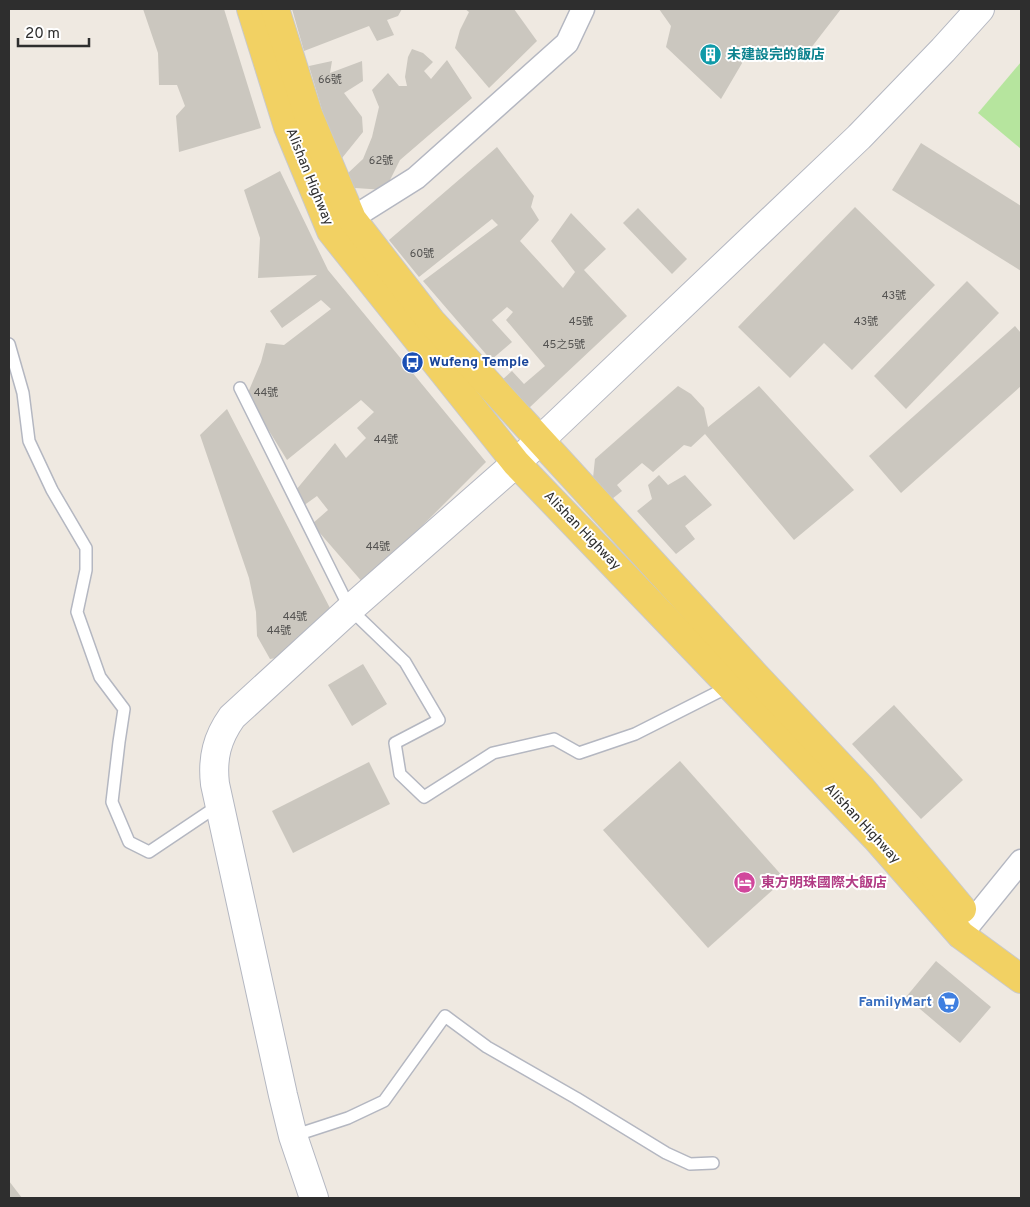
<svg xmlns="http://www.w3.org/2000/svg" width="1030" height="1207" font-family="Overpass,'Noto Sans TC',sans-serif">
<rect width="100%" height="100%" fill="#efe9e1"/>
<path fill="#b6e59e" d="M 1021,62 L 1021,149 L 978,113 Z"/>
<g fill="#cbc7bf">
<path d="M 143,9 L 224,9 L 261,128 L 179,152 L 176,116 L 185,106 L 177,85 L 159,85 L 158,53 Z"/>
<path d="M 292,9 L 402,9 L 398,16 L 387,20 L 394,35 L 377,41 L 369,26 L 304,51 Z"/>
<path d="M 465,9 L 514,9 L 537,41 L 489,88 L 455,48 L 460,30 L 469,12 Z"/>
<path d="M 659,9 L 841,9 L 804,57 L 748,53 L 721,99 L 666,47 L 671,26 Z"/>
<path d="M 412,49 L 423,53 L 433,62 L 424,71 L 431,79 L 447,60 L 472,98 L 400,160 L 385,190 L 355,188 L 347,174 L 363,159 L 372,137 L 379,107 L 372,90 L 388,73 L 399,86 L 407,86 L 405,77 L 408,57 Z"/>
<path d="M 332,61 L 330,73 L 362,61 L 363,81 L 344,93 L 362,117 L 363,132 L 338,163 L 309,66 Z"/>
<path d="M 921,143 L 1021,206 L 1021,271 L 892,190 Z"/>
<path d="M 497,147 L 534,196 L 531,207 L 539,220 L 520,241 L 563,288 L 575,272 L 551,241 L 571,213 L 606,249 L 584,270 L 627,316 L 529,408 L 502,380 L 512,371 L 524,384 L 545,366 L 506,320 L 513,312 L 507,307 L 492,320 L 512,342 L 491,360 L 423,281 L 498,225 L 492,219 L 419,277 L 389,240 Z"/>
<path d="M 280,171 L 328,270 L 486,462 L 364,584 L 312,524 L 328,510 L 317,496 L 303,506 L 296,490 L 335,443 L 346,458 L 366,438 L 357,428 L 374,412 L 361,400 L 287,460 L 247,395 L 261,362 L 266,343 L 284,345 L 331,309 L 321,300 L 282,328 L 270,311 L 317,275 L 258,278 L 260,238 L 244,190 Z"/>
<path d="M 855,207 L 935,285 L 852,370 L 824,343 L 790,378 L 738,327 Z"/>
<path d="M 638,208 L 687,259 L 672,274 L 623,223 Z"/>
<path d="M 967,281 L 999,313 L 906,409 L 874,376 Z"/>
<path d="M 1015,326 L 1021,333 L 1021,386 L 901,493 L 869,456 Z"/>
<path d="M 678,386 L 691,394 L 704,408 L 708,427 L 759,386 L 854,490 L 794,540 L 705,434 L 691,447 L 684,445 L 653,472 L 642,463 L 617,485 L 622,491 L 612,499 L 593,478 L 595,459 Z"/>
<path d="M 227,409 L 332,612 L 283,657 L 270,659 L 257,636 L 256,612 L 249,578 L 200,435 Z"/>
<path d="M 659,475 L 668,485 L 685,475 L 712,505 L 685,526 L 695,539 L 676,554 L 637,511 L 652,499 L 648,485 Z"/>
<path d="M 363,664 L 387,704 L 352,726 L 328,685 Z"/>
<path d="M 894,705 L 963,780 L 921,819 L 852,744 Z"/>
<path d="M 680,761 L 785,879 L 708,948 L 603,830 Z"/>
<path d="M 369,762 L 390,804 L 293,853 L 272,811 Z"/>
<path d="M 936,961 L 991,1007 L 960,1043 L 906,997 Z"/>
<path d="M 9,1181 L 22,1198 L 9,1198 Z"/>
</g>
<g fill="none" stroke-linecap="round" stroke-linejoin="round">
<defs>
<g id="service">
<path d="M 9,344 L 23,393 L 29,441 L 52,490 L 86,548 L 86,570 L 77,612 L 100,677 L 124,709 L 119,742 L 112,802 L 129,842 L 149,852 L 219,805"/>
<path d="M 240,388 L 350,609 L 405,662 L 439,720 L 395,743 L 400,774 L 424,797 L 493,753 L 554,739 L 579,753 L 635,734 L 730,686"/>
<path d="M 293,1136 L 348,1118 L 384,1101 L 445,1016 L 487,1047 L 576,1098 L 666,1153 L 690,1164 L 713,1163"/>
</g>
<g id="minor">
<path d="M 338,227 L 416,178 L 567,43 L 583,9"/>
<path d="M 961,935 L 1021,861"/>
</g>
<path id="tertiary" d="M 314,1198 L 293,1136 L 283,1095 L 215,784 C 212,758 217,738 232,717 L 350,609 L 516,463 L 859,137 L 943,50 L 980,9"/>
<g id="primary">
<path d="M 251,9 L 288,127 L 331,231 L 516,463 L 877,839 L 961,935 L 1021,979"/>
<path d="M 275,9 L 308,114 L 352,219 L 431,321 L 753,673 L 862,789 L 962,909"/>
</g>
</defs>
<use href="#service" stroke="#b4b7c1" stroke-width="14"/>
<use href="#minor" stroke="#b4b7c1" stroke-width="25"/>
<use href="#tertiary" stroke="#b4b7c1" stroke-width="30"/>
<use href="#primary" stroke="#c9c9c9" stroke-width="30"/>
<use href="#service" stroke="#fff" stroke-width="11"/>
<use href="#minor" stroke="#fff" stroke-width="22"/>
<use href="#tertiary" stroke="#fff" stroke-width="28"/>
<use href="#primary" stroke="#f2d163" stroke-width="28"/>
</g>
<defs>
<symbol id="building-disc" viewBox="-11 -11 22 22"><circle r="9.5" fill="#0f9aa8" stroke="#fff"/><path d="M-4-6H4V6H1V3H-1V6H-4ZM-2.5-4.3h1.7v1.8h-1.7ZM.8-4.3h1.7v1.8H.8ZM-2.5-1h1.7V.8h-1.7ZM.8-1h1.7V.8H.8Z" fill="#fff"/></symbol>
<symbol id="bus-disc" viewBox="-11 -11 22 22"><circle r="9.5" fill="#1a4fb4" stroke="#fff"/><path d="M-5-6H5V4H4V6H2V4H-2V6H-4V4H-5ZM-3.5-4V0h7V-4ZM-3.5 1.2v1.5H-2V1.2ZM2 1.2v1.5H3.5V1.2Z" fill="#fff"/></symbol>
<symbol id="hotel-disc" viewBox="-11 -11 22 22"><circle r="9.5" fill="#d1479c" stroke="#fff"/><path d="M-6-4.5h1.5V1H6V5H4.5V3h-9V5H-6ZM-4 0a1.8 1.8 0 1 1 3.6 0ZM.5 0V-2.5h3Q6-2.5 6 0Z" fill="#fff"/></symbol>
<symbol id="supermarket-disc" viewBox="-11 -11 22 22"><circle r="9.5" fill="#3f7fe0" stroke="#fff"/><path d="M-6-5.5h2.5l.6 2H6L4.5 2H-2.5L-4.4-4H-6ZM-1.5 3.2a1.3 1.3 0 1 0 .1 0ZM3 3.2a1.3 1.3 0 1 0 .1 0Z" fill="#fff"/></symbol>
</defs>
<g fill-rule="evenodd">
<use href="#building-disc" x="698" y="42" width="25" height="25"/>
<use href="#bus-disc" x="400" y="350" width="25" height="25"/>
<use href="#hotel-disc" x="732" y="870" width="25" height="25"/>
<use href="#supermarket-disc" x="936" y="990" width="25" height="25"/>
</g>
<g text-anchor="middle" dominant-baseline="central" stroke-width="4" stroke-linejoin="round" paint-order="stroke">
<g font-size="11" fill="#555452">
<text x="330" y="80">66號</text>
<text x="381" y="161">62號</text>
<text x="422" y="254">60號</text>
<text x="894" y="296">43號</text>
<text x="581" y="322">45號</text>
<text x="866" y="322">43號</text>
<text x="564" y="345">45之5號</text>
<text x="266" y="393">44號</text>
<text x="386" y="440">44號</text>
<text x="378" y="547">44號</text>
<text x="295" y="617">44號</text>
<text x="279" y="631">44號</text>
</g>
<g font-size="14" font-weight="bold" fill="#0d838f" stroke="#fff" text-anchor="start">
<text x="727" y="55">未建設完的飯店</text>
</g>
<g font-size="14" fill="#2e2e2e" stroke="#fff">
<text transform="translate(309 177) rotate(68)">Alishan Highway</text>
<text transform="translate(582 531) rotate(46)">Alishan Highway</text>
<text transform="translate(862 824) rotate(47)">Alishan Highway</text>
</g>
<g font-size="14" font-weight="bold" fill="#164399" stroke="#fff" text-anchor="start">
<text x="429" y="362">Wufeng Temple</text>
</g>
<g font-size="14" font-weight="bold" fill="#b23c85" stroke="#fff" text-anchor="start">
<text x="761" y="883">東方明珠國際大飯店</text>
</g>
<g font-size="14" font-weight="bold" fill="#366cbe" stroke="#fff" text-anchor="end">
<text x="932" y="1002">FamilyMart</text>
</g>
</g>
<rect width="1030" height="1207" fill="none" stroke="#2e2e2e" stroke-width="20"/>
<path d="M18 38v8h71v-8" fill="none" stroke="#2e2e2e" stroke-width="2.5"/>
<text x="25" y="38" font-size="15" fill="#2e2e2e" stroke="#ffffff" stroke-width="4" paint-order="stroke">20 m</text>
</svg>
